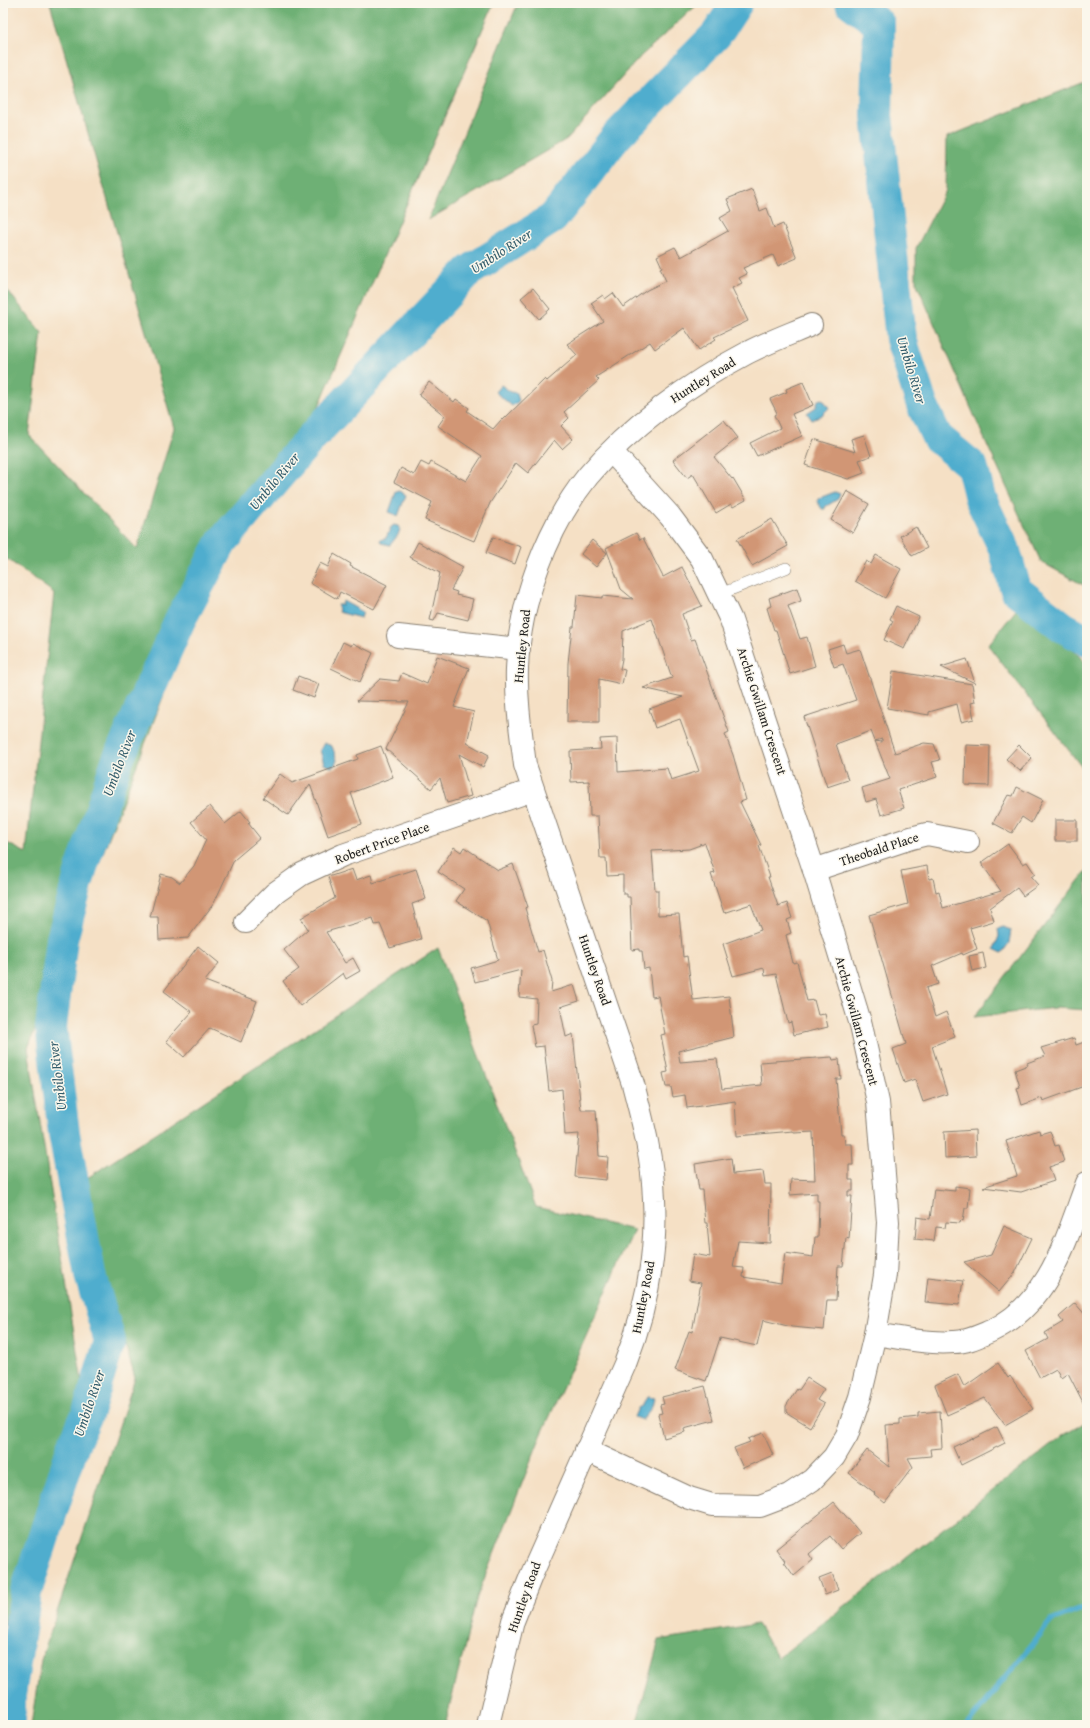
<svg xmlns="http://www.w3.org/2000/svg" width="1090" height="1728" font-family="'Gentium Book Plus',serif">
<rect width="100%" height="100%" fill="#fbf7ec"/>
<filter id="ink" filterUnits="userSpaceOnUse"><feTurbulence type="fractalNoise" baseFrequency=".025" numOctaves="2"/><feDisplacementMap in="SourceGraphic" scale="8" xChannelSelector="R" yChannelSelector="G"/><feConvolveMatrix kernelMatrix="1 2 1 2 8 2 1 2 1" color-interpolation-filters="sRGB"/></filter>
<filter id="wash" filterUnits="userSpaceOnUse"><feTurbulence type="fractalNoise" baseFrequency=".012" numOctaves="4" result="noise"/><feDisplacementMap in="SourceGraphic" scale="16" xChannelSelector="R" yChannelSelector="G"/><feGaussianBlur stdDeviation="0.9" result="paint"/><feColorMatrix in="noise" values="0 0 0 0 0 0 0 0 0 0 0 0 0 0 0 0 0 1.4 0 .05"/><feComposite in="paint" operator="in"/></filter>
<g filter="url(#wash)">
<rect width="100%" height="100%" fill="#f5e0c5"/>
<g fill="#6eb074" stroke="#456648">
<path d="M 50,3 L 494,3 L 305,438 L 208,580 L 28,1048 L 83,1388 L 3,1626 L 3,841 L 26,853 L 54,593 L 3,556 L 3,285 L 42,333 L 29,435 L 137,549 L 174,428 Z"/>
<path d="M 518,3 L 699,3 L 641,56 L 567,139 L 428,220 Z"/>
<path d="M 1087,81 L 1087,587 L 1041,562 L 984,438 L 916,282 L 916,248 L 946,190 L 947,137 Z"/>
<path d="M 1024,600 L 1087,664 L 1087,774 L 988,645 Z"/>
<path d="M 1087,870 L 1087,1010 L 1056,1008 L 974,1017 Z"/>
<path d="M 438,948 L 536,1207 L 634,1230 L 540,1438 L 477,1597 L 445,1725 L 31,1725 L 41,1660 L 135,1378 L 78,1184 Z"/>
<path d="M 1087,1421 L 1087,1725 L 636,1725 L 659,1640 L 757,1624 L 778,1658 L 1064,1435 Z"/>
</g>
<g fill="#4fadce" stroke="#366475">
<path d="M 501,385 L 511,392 L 517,393 L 519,401 L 512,406 L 495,392 Z"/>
<path d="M 823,399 L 829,408 L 822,415 L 812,420 L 807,413 L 816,407 L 818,400 Z"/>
<path d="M 400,491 L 406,495 L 398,516 L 389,512 L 396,492 Z"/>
<path d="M 835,492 L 840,494 L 838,499 L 825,507 L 825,509 L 822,509 L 817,501 L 819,498 Z"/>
<path d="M 394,525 L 398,526 L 400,529 L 398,535 L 390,545 L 381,543 L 380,540 L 386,538 L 391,527 Z"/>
<path d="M 343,601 L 363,612 L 361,618 L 338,612 L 339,609 L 337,605 L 342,605 Z"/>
<path d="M 324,743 L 332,746 L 337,760 L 335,765 L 331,767 L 324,764 L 320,750 Z"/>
<path d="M 1003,927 L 1011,930 L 1009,943 L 1002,953 L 994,949 L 999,936 L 998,929 Z"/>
<path d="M 647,1397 L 654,1398 L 652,1407 L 642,1420 L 634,1417 L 638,1408 L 643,1405 Z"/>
</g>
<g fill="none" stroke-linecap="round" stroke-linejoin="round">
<path stroke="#4fadce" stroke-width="5.5" d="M 967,1725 L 1051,1621 L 1087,1607"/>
<g stroke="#4fadce" stroke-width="32">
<path d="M 851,3 L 879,24 L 877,116 L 901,339 L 922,405 L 937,437 L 972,466 L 980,498 L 1004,548 L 1016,590 L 1063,627 L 1087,640"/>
<path d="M 10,1725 L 10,1695 L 26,1592 L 73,1446 L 88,1412 L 110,1341 L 90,1275 L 64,1133 L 51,1027 L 62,939 L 81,870 L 116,764 L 180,620 L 222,542 L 311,438 L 469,271 L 553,218 L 616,137 L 716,35 L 737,3"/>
</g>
</g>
<g id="blocks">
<g fill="#d19674">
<path d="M 752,189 L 760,211 L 767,208 L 774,228 L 783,224 L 797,258 L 778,266 L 773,255 L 743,268 L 747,274 L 739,278 L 742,283 L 732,288 L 748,321 L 714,337 L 716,339 L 699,350 L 684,328 L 655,349 L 650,342 L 596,377 L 599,380 L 564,412 L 569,418 L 561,426 L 573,439 L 562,449 L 554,440 L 528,473 L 516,463 L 490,503 L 474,541 L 425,520 L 432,502 L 394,482 L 401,468 L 414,475 L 421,462 L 429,466 L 431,462 L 466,481 L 482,456 L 438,426 L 445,416 L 419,395 L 429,382 L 454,402 L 456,399 L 469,408 L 467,411 L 493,429 L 502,419 L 503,420 L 545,379 L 547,381 L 577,355 L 567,344 L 603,321 L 591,303 L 603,295 L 605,299 L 613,293 L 623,307 L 647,290 L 666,281 L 660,268 L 662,267 L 657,256 L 675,247 L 681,257 L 728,231 L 720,218 L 732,211 L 727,199 Z"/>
<path d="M 533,288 L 550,309 L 539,319 L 521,298 Z"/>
<path d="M 803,382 L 813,405 L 792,414 L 802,436 L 757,456 L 750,443 L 780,428 L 774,415 L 777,413 L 770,399 L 787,392 L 786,389 Z"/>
<path d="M 724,420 L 738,438 L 714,457 L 732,479 L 733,478 L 746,500 L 733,507 L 731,504 L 716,513 L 693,474 L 687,478 L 673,460 Z"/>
<path d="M 864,435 L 871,456 L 859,460 L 864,473 L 848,479 L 805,465 L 814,439 L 855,452 L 851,439 Z"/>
<path d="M 847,491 L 869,504 L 853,533 L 831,520 Z"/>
<path d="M 772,519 L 788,546 L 752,566 L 737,539 Z"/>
<path d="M 916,527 L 927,548 L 912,556 L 900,536 Z"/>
<path d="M 636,533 L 640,540 L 643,538 L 663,577 L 682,567 L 702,606 L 682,614 L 691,640 L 695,639 L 729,732 L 725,734 L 733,755 L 746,800 L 740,802 L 761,845 L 759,846 L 770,877 L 768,877 L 778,906 L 787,903 L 792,918 L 787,920 L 791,933 L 786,935 L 793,963 L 797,962 L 807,1001 L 814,1000 L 818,1015 L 825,1014 L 828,1027 L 794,1035 L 791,1022 L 788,1023 L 776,974 L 765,976 L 764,968 L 733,976 L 723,944 L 761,930 L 751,904 L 724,913 L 711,874 L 715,873 L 705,843 L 701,845 L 700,843 L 700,845 L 689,849 L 652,851 L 655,890 L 658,890 L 658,915 L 679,914 L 683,957 L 687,956 L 693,1000 L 729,996 L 734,1037 L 678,1051 L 680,1062 L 717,1059 L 722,1089 L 762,1085 L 760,1062 L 832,1057 L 833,1060 L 839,1059 L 841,1079 L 836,1079 L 841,1134 L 844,1134 L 845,1144 L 852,1144 L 853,1165 L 849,1165 L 849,1180 L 853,1180 L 853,1191 L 848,1191 L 848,1196 L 852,1196 L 849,1239 L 846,1238 L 843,1266 L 838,1266 L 836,1300 L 827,1300 L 824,1330 L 792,1327 L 763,1320 L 757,1346 L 720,1338 L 706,1381 L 675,1370 L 689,1331 L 692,1332 L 701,1283 L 689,1281 L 693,1254 L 710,1257 L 707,1223 L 705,1223 L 702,1190 L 699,1190 L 695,1164 L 731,1158 L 733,1174 L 763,1171 L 765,1184 L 771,1184 L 770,1243 L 738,1241 L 733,1267 L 744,1268 L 743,1277 L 781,1283 L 785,1253 L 813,1257 L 815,1237 L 818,1237 L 819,1201 L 817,1201 L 817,1193 L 790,1195 L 791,1179 L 815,1180 L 813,1132 L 794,1133 L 793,1131 L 737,1136 L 735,1101 L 687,1108 L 685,1095 L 673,1097 L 671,1087 L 666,1087 L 663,1073 L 668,1072 L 661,1035 L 665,1034 L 658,996 L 652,997 L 649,968 L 644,969 L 642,951 L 639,951 L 639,949 L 632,950 L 630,897 L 627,897 L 627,894 L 623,894 L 623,875 L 607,876 L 606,858 L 600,858 L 598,816 L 590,816 L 589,781 L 571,782 L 570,751 L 601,749 L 600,739 L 617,738 L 618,772 L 667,768 L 671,780 L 699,771 L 680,719 L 655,728 L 649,709 L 683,697 L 643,688 L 672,678 L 652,619 L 623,631 L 622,659 L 620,669 L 625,670 L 622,684 L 599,679 L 599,722 L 567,722 L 568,663 L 572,627 L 574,627 L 577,595 L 602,598 L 602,596 L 633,599 L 621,589 L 606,548 Z"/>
<path d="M 493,537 L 521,547 L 515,564 L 486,553 Z"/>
<path d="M 592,540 L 607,553 L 596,567 L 581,554 Z"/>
<path d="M 418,542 L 463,567 L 451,590 L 457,592 L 456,595 L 473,599 L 468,620 L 438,613 L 434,621 L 430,620 L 440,573 L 410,557 Z"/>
<path d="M 334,554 L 351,564 L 350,566 L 387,585 L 374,609 L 340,592 L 337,599 L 310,583 L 320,563 L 328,567 Z"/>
<path d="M 876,555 L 901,569 L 885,598 L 855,581 L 866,561 L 871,564 Z"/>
<path d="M 797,588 L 801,601 L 788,606 L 800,639 L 807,637 L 815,666 L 790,674 L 776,630 L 774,630 L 767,608 L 771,606 L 769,598 Z"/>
<path d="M 896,606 L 919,617 L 904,649 L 884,640 L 893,621 L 890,619 Z"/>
<path d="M 343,642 L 351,646 L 353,643 L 373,653 L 360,682 L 331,668 Z"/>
<path d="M 843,644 L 846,653 L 860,649 L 895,753 L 924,743 L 934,744 L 940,760 L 932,762 L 937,777 L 898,790 L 904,808 L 881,815 L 876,799 L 866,802 L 862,788 L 890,779 L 875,741 L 882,742 L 882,739 L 875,741 L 871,731 L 836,744 L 848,780 L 827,787 L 804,717 L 856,700 L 843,664 L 834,667 L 828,649 Z"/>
<path d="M 437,656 L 469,668 L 454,707 L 474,712 L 467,743 L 489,755 L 483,767 L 459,754 L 471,796 L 447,803 L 440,778 L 431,789 L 386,749 L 409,702 L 357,701 L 380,679 L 399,681 L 402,673 L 427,684 Z"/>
<path d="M 967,659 L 975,683 L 941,667 Z"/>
<path d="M 893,671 L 972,684 L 975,702 L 971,703 L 974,719 L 961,722 L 957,704 L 929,712 L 929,715 L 887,708 Z"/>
<path d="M 298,676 L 319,684 L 314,698 L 293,690 Z"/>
<path d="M 966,745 L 990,746 L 989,786 L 965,785 Z"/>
<path d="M 1019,745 L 1032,758 L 1020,771 L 1006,759 Z"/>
<path d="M 381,746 L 393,777 L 351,793 L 362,824 L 328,836 L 310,784 L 288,815 L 263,798 L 280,774 L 292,783 L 358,759 L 357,755 Z"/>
<path d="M 1017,787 L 1043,800 L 1031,823 L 1022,817 L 1012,833 L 993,823 L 1008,795 L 1013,796 Z"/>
<path d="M 210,806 L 225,824 L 241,811 L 250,822 L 248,823 L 260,838 L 234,860 L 214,903 L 188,938 L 159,940 L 158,917 L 150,917 L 161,874 L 172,877 L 180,883 L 194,866 L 206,840 L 191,822 Z"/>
<rect x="1055" y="820" width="22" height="21"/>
<path d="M 1008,844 L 1023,864 L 1027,862 L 1035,874 L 1031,877 L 1038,885 L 1023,896 L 1017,888 L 990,908 L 994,921 L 970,928 L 977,949 L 963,955 L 962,953 L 932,966 L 938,984 L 926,988 L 935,1017 L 946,1012 L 955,1037 L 932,1046 L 947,1094 L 923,1102 L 915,1079 L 904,1083 L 893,1049 L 906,1044 L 869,915 L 908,904 L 901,871 L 927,866 L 929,879 L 933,878 L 936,892 L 939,891 L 943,908 L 1001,891 L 981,863 Z"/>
<path d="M 454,847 L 461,852 L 464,847 L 498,870 L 513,864 L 528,907 L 525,908 L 538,952 L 543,950 L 552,981 L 551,992 L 574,985 L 579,1001 L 560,1007 L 566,1037 L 573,1034 L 581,1110 L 596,1110 L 599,1156 L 608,1157 L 606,1180 L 575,1177 L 579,1134 L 565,1135 L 562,1089 L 549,1091 L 544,1046 L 535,1047 L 531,1025 L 536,1024 L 537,999 L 519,997 L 521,970 L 475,982 L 471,968 L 498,960 L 487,921 L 456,901 L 464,889 L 438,872 Z"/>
<path d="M 352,869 L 356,880 L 371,875 L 373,883 L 416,869 L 426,899 L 412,904 L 421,939 L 390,948 L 380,924 L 375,925 L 373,918 L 326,932 L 345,963 L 353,958 L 360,971 L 346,979 L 343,973 L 300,1006 L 283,981 L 299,969 L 284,950 L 308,929 L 301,918 L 335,898 L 328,877 Z"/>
<path d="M 198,946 L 219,963 L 205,981 L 257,1001 L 241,1042 L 210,1028 L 184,1057 L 166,1041 L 192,1012 L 164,991 Z"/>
<path d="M 983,953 L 986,968 L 972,971 L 969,956 Z"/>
<path d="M 1074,1038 L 1076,1045 L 1087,1041 L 1087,1085 L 1043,1101 L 1042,1098 L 1022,1105 L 1017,1088 L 1020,1087 L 1015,1070 L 1028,1065 L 1027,1063 L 1045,1056 L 1041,1048 Z"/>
<path d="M 975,1130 L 976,1156 L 945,1158 L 944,1132 Z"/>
<path d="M 1039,1130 L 1040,1134 L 1050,1131 L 1055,1146 L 1059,1145 L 1064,1162 L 1049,1167 L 1054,1181 L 1021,1192 L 983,1187 L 1017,1176 L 1006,1141 Z"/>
<path d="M 955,1186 L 970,1188 L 968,1208 L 965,1208 L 963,1221 L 961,1220 L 960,1223 L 946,1222 L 945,1228 L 936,1227 L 934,1241 L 915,1239 L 917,1217 L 930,1219 L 934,1189 L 955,1191 Z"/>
<path d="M 1004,1226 L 1032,1238 L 1015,1273 L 999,1292 L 964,1262 L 991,1255 Z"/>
<path d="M 928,1277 L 963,1281 L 959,1305 L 925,1302 Z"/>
<path d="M 1075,1303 L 1087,1317 L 1087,1410 L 1068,1373 L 1061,1378 L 1056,1369 L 1040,1378 L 1026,1351 L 1048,1339 L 1045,1333 L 1063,1322 L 1059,1317 Z"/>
<path d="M 998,1363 L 1008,1378 L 1010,1376 L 1033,1409 L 1005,1425 L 985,1398 L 947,1415 L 935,1385 L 958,1374 L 964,1387 Z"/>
<path d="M 807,1378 L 824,1389 L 817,1400 L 824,1404 L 810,1427 L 786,1412 L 786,1406 L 797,1389 L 799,1390 Z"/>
<path d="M 705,1386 L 714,1420 L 684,1428 L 685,1432 L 664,1438 L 658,1414 L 662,1413 L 660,1405 L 664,1404 L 662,1397 Z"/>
<path d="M 940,1411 L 942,1448 L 930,1449 L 931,1456 L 908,1458 L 913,1467 L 885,1503 L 874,1494 L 875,1493 L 849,1473 L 867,1450 L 889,1467 L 886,1425 L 900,1424 L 900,1419 L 918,1417 L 918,1413 Z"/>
<path d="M 997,1427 L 1005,1443 L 961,1465 L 953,1447 L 972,1438 L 973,1439 Z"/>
<path d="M 763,1433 L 773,1455 L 743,1468 L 734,1448 L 750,1442 L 748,1439 Z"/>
<path d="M 834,1502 L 860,1533 L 841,1549 L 830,1536 L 809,1554 L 813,1560 L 794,1576 L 784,1562 L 785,1561 L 776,1549 Z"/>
<path d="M 832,1573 L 838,1590 L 825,1595 L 819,1578 Z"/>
</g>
</g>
</g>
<g filter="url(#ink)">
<use href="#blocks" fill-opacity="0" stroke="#887e70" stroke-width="1"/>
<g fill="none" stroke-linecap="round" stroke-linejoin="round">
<defs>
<path id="service" d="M 720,594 L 786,568"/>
<g id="minor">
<path d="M 398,636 L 519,649"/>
<path d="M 814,870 L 911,838 L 927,834 L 968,842"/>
<path d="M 246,922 L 275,893 L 302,874 L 343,855 L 533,790"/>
<path d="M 875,1334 C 901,1338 927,1344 954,1342 C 967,1342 979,1336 991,1331 C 1050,1303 1066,1239 1087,1183"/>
<path d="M 586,1450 L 689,1498 L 712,1505 L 760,1506 L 789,1495 L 812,1480 L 834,1457 L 847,1435 L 860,1397 L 875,1334 L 885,1275 L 888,1222 L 878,1102 L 861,1025 L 814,870 L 731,620 L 702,559 L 670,516 L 612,452"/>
<path d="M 488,1725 L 513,1621 L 531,1576 L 625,1364 C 645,1313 657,1256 654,1200 C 653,1160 643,1122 633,1084 L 525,765 C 521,733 516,701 517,669 C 519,603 547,527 588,476 C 630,426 690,383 747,353 C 768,342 790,334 811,325"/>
</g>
</defs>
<use href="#service" stroke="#887e70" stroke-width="12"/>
<use href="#minor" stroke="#887e70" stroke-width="24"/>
<use href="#service" stroke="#fff" stroke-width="11"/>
<use href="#minor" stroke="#fff" stroke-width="22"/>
</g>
</g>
<g text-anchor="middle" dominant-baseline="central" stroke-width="3" stroke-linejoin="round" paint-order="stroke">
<g font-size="13" fill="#1c1c1c" stroke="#fbf7ec">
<text transform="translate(703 380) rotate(-32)">Huntley Road</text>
<text transform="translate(522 646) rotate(-84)">Huntley Road</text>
<text transform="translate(762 711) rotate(72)">Archie Gwillam Crescent</text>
<text transform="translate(382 843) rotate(-20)">Robert Price Place</text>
<text transform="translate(879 849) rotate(-18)">Theobald Place</text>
<text transform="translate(595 970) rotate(71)">Huntley Road</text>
<text transform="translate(857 1021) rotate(75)">Archie Gwillam Crescent</text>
<text transform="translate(643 1297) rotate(-79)">Huntley Road</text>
<text transform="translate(524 1597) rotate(-70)">Huntley Road</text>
</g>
<g font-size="14" font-style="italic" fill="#335d6c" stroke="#fbf7ec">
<text transform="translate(501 251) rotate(-33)">Umbilo River</text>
<text transform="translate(912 370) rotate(73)">Umbilo River</text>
<text transform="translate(274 481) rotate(-50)">Umbilo River</text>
<text transform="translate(119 763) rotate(-69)">Umbilo River</text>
<text transform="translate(57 1076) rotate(-97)">Umbilo River</text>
<text transform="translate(89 1403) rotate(-71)">Umbilo River</text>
</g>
</g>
<rect width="1090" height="1728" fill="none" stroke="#fbf7ec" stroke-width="16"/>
</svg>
